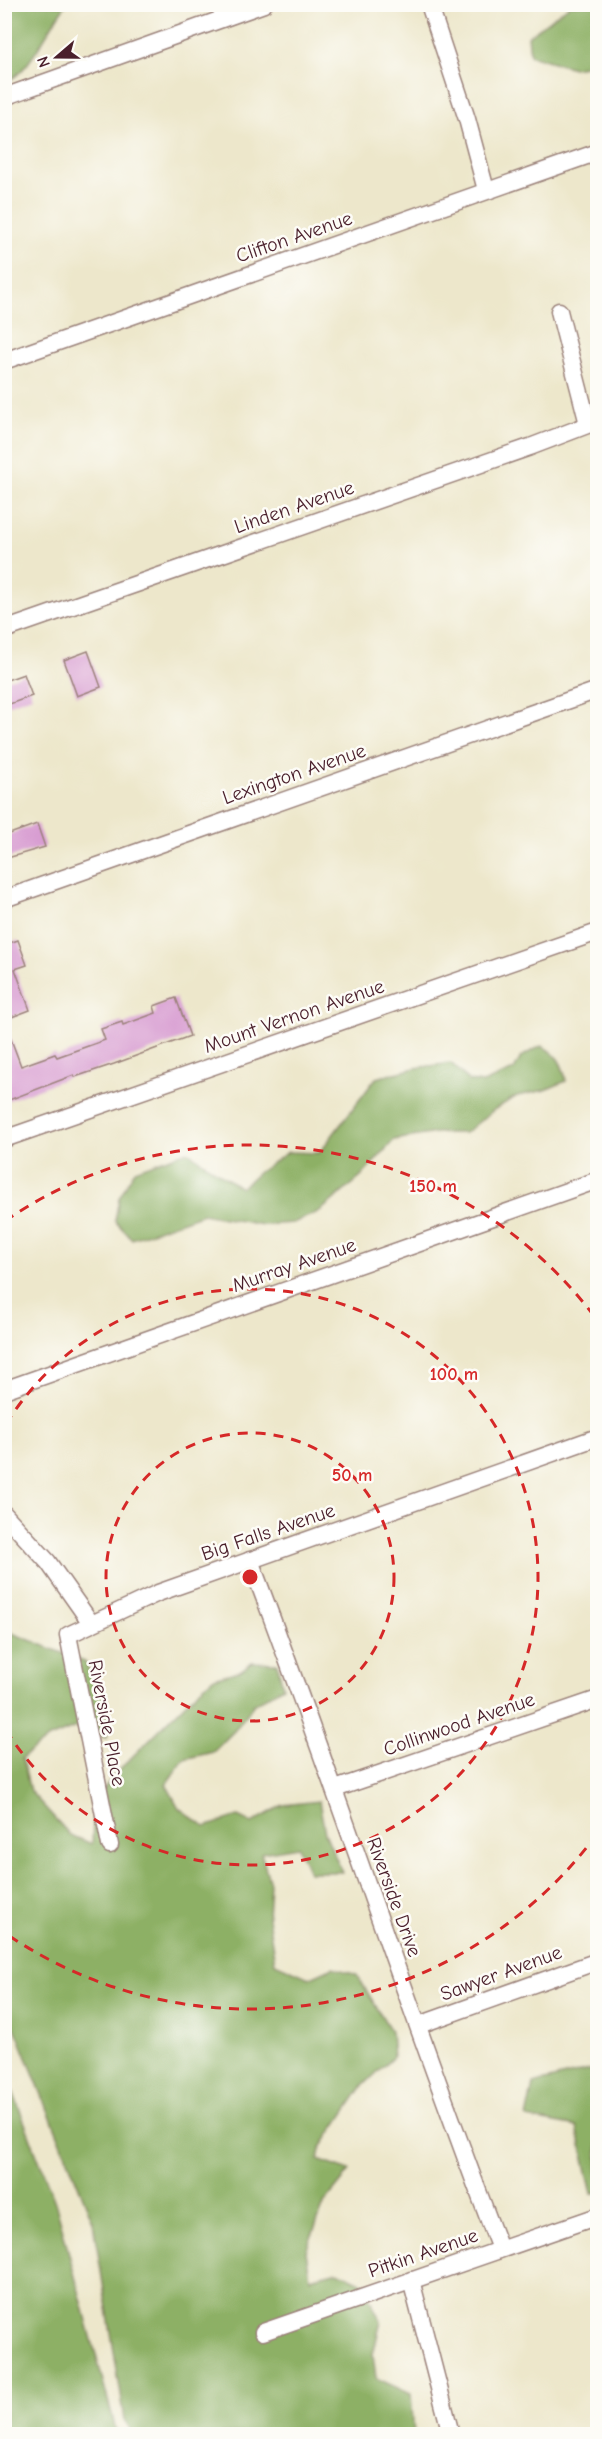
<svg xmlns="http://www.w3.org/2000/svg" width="602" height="2439" font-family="'Comic Neue',sans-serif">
<rect width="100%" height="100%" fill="#fdfcf7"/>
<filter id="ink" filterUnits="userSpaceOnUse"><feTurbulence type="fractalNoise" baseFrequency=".0167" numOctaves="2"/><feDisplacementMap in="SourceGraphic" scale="12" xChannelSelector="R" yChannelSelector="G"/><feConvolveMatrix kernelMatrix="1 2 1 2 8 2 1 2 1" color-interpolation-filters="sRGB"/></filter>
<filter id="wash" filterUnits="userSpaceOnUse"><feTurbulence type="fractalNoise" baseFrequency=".008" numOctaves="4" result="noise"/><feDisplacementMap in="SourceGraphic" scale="24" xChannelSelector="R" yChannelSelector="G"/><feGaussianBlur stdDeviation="1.35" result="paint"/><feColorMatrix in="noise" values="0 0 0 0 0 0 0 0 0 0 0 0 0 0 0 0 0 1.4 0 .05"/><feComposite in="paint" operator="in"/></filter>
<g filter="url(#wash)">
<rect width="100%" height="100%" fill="#ede7cb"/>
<g fill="#8db065" stroke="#6c6848" stroke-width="1.5">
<path d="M 5,4 L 66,5 C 49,25 30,74 5,82 Z"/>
<path d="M 570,5 L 597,5 L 597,64 L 573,68 L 530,55 L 528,36 Z"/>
<path d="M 541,1046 C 557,1053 563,1064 566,1081 L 545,1090 L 517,1096 L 495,1109 L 465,1133 L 436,1133 L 394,1140 L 361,1177 L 320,1211 L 293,1223 L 263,1225 L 203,1214 L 132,1239 L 115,1221 L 119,1198 L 135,1170 L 187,1151 L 241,1188 L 259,1172 L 288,1152 L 319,1153 L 376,1078 L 415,1068 L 451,1063 L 469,1081 L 483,1083 L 514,1070 L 521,1057 Z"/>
<path d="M 5,1627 L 12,1633 L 85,1662 L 102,1696 L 111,1722 L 106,1738 L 76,1727 L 47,1739 L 22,1758 L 30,1791 L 70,1835 L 92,1844 L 94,1801 L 116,1773 L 197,1692 L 213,1678 L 240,1671 L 252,1662 L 277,1663 L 283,1687 L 254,1704 L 235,1730 L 213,1752 L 184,1759 L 166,1784 L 179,1808 L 205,1827 L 238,1816 L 252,1823 L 283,1805 L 319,1801 L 325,1833 L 342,1872 L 309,1872 L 298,1847 L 261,1853 L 270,1883 L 268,1918 L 275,1963 L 309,1978 L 333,1967 L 357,1975 L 391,2031 L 393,2057 L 362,2087 L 320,2149 L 318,2160 L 350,2171 L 325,2202 L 306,2251 L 310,2278 L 338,2271 L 361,2282 L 381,2321 L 373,2354 L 376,2378 L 411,2394 L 414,2434 L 133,2434 L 125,2420 L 93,2222 L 5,2003 Z"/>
<path d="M 4,2068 L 56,2205 L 117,2434 L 5,2434 Z"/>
<path d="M 597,2068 L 598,2192 L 592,2194 L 577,2127 L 526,2118 L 533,2084 Z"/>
</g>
<g id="blocks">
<g fill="#d89dd2">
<path d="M 88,651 L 101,687 L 77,696 L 64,660 Z"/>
<path d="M 24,674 L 32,696 L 4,706 L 4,681 Z"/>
<path d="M 37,824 L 45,847 L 4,859 L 4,836 Z"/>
<path d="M 18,940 L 27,965 L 15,969 L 30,1010 L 9,1018 L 4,1007 L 4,945 Z"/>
<path d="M 176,998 L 190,1036 L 114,1064 L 75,1077 L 74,1075 L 4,1102 L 4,1026 L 6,1026 L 21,1066 L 55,1054 L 57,1057 L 105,1040 L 101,1029 L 122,1022 L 123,1025 L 156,1013 L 154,1006 Z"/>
</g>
</g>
</g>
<g filter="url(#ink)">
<use href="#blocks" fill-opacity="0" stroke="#9c837b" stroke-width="1.5"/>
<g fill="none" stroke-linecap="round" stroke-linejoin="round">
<defs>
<g id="minor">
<path d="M 429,4 L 467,119 L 486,190"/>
<path d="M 4,97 L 264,4"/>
<path d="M 559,311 L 588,424"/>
<path d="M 4,361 L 598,152"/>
<path d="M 4,630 L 530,447 L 598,421"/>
<path d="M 4,899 L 598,690"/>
<path d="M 4,1139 L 598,932"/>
<path d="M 4,1390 L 598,1180"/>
<path d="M 4,1514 L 48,1562 L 91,1623"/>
<path d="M 250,1560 C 337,1788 412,2021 500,2249"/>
<path d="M 335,1789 L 598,1699"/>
<path d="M 110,1845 L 68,1635 L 158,1593 L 598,1437"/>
<path d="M 419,2025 L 598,1961"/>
<path d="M 411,2280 L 451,2434"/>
<path d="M 263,2332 L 598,2216"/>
</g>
</defs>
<use href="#minor" stroke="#9c837b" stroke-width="19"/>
<use href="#minor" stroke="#fff" stroke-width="16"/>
</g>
</g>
<g fill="none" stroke="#d62828" stroke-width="3" stroke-dasharray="10 8">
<circle cx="250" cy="1577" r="144"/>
<path d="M6 1424A288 288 0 1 1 6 1730"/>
<path d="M597 1834A432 432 0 0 1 5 1933M5 1221A432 432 0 0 1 597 1320"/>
</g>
<g text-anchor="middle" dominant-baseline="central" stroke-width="5" stroke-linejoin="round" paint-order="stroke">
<g font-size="20" fill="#4a1f2b" stroke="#fdfcf7">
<text transform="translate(294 237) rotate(-19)">Clifton Avenue</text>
<text transform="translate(294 507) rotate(-19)">Linden Avenue</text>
<text transform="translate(294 774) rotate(-19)">Lexington Avenue</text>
<text transform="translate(294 1016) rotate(-19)">Mount Vernon Avenue</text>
<text transform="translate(294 1265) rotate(-19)">Murray Avenue</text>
<text transform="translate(268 1532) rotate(-19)">Big Falls Avenue</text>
<text transform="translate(107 1723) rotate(79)">Riverside Place</text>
<text transform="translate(459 1724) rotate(-19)">Collinwood Avenue</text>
<text transform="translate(394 1897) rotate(70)">Riverside Drive</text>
<text transform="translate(501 1973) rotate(-20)">Sawyer Avenue</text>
<text transform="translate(423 2253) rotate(-19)">Pitkin Avenue</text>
</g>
</g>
<circle cx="250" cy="1577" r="9" fill="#d62828" stroke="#fdfcf7" stroke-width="3"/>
<g font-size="18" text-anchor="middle" font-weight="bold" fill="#d62828" stroke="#fdfcf7" stroke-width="5" stroke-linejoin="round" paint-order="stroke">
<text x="433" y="1192">150 m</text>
<text x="454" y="1380">100 m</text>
<text x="352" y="1481">50 m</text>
</g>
<rect width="602" height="2439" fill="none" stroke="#fdfcf7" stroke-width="24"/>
<g transform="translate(57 57) rotate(250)" stroke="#fdfcf7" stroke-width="4.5" paint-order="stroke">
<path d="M0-4.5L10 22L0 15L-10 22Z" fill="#4a1f2b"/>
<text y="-9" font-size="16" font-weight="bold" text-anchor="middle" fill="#4a1f2b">N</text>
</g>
</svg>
